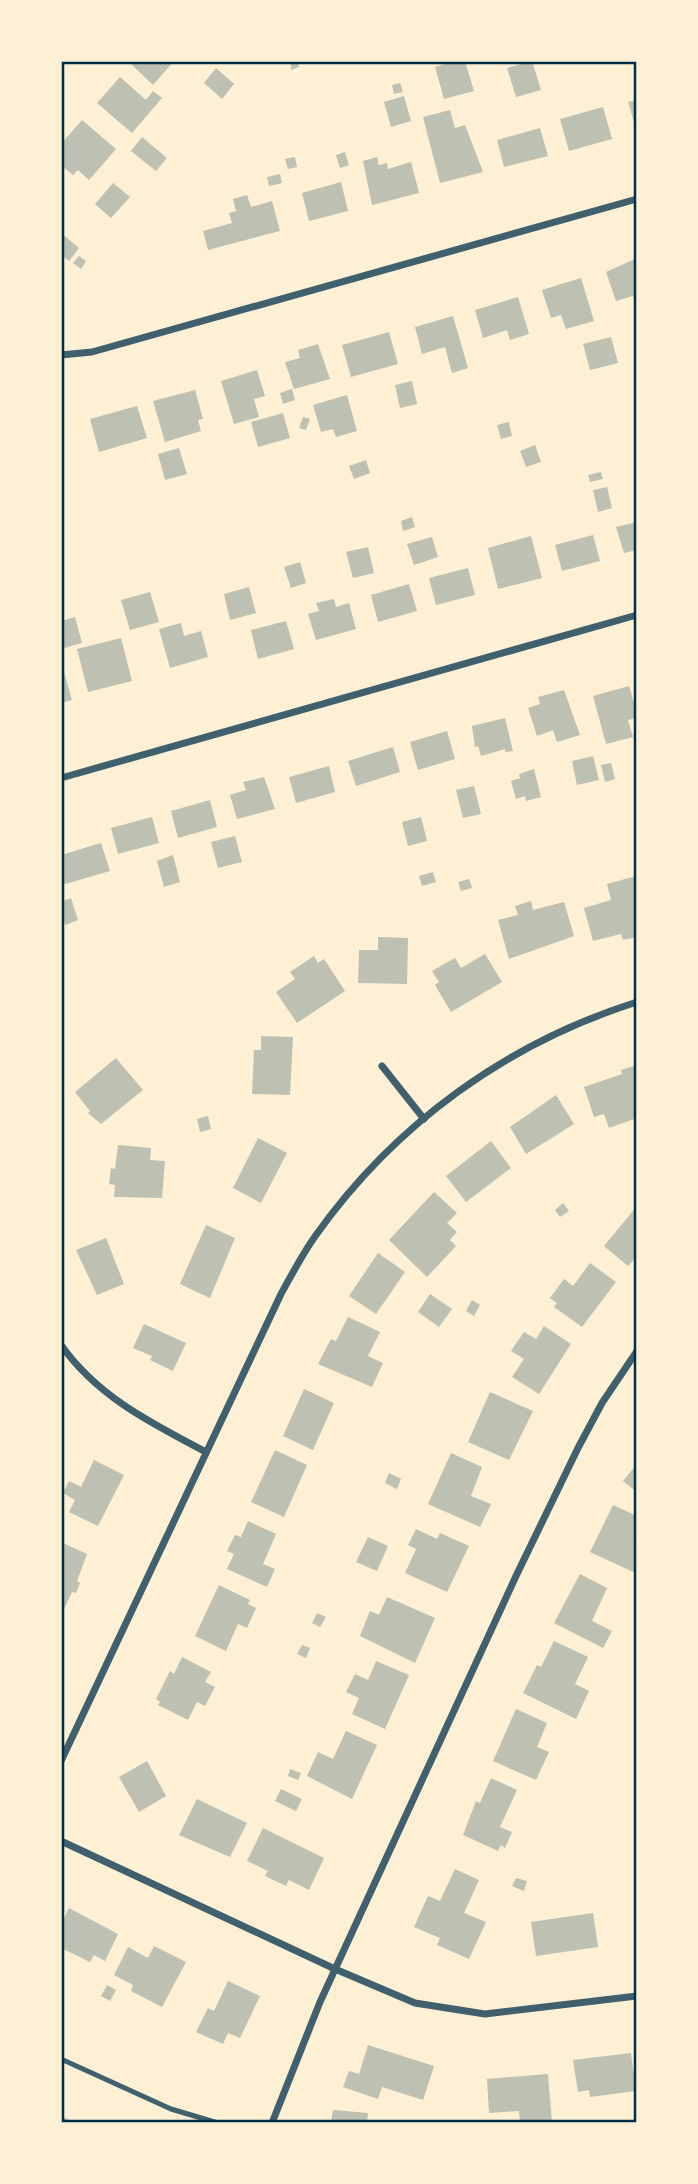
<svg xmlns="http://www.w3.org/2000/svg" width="698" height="2184" font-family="'Open Sans',sans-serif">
<rect width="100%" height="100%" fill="#fdf0d5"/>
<g fill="#bec0b2">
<path d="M 132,61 L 174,61 L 153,85 L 130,63 Z"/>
<path d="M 291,61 L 298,61 L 299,67 L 291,70 Z"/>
<path d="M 455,61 L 465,61 L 474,91 L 444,99 L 435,67 Z"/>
<path d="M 532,61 L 541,90 L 516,97 L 507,68 Z"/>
<path d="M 216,68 L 234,84 L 222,99 L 204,83 Z"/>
<path d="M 120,77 L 146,100 L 153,91 L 162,98 L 132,133 L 97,103 Z"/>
<path d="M 400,83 L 403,92 L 394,94 L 392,85 Z"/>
<path d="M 404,96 L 411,121 L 391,127 L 384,102 Z"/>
<path d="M 637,100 L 637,129 L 636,129 L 628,102 Z"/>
<path d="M 603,107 L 612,139 L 569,151 L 560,119 Z"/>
<path d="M 450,110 L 455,128 L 465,125 L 483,172 L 440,183 L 423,117 Z"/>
<path d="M 82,120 L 116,149 L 89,180 L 78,170 L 73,175 L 61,165 L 61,144 Z"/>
<path d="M 540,128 L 548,156 L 504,167 L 497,140 Z"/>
<path d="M 142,137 L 167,158 L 156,171 L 131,151 Z"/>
<path d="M 345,152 L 349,165 L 340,168 L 336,155 Z"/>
<path d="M 295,157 L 297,167 L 288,169 L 285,159 Z"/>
<path d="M 377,157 L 379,165 L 387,163 L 388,169 L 411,162 L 419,193 L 372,205 L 363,161 Z"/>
<path d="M 280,174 L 282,183 L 269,186 L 267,177 Z"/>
<path d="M 341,182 L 348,211 L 309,221 L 302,193 Z"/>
<path d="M 113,183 L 130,197 L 111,218 L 95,204 Z"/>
<path d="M 247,195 L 251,207 L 272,201 L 280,231 L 208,250 L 203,231 L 232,223 L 229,213 L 236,211 L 233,199 Z"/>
<path d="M 61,233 L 79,248 L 69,261 L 61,255 Z"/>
<path d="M 79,256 L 86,261 L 81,269 L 73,263 Z"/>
<path d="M 637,258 L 637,306 L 633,296 L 616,301 L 606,272 Z"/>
<path d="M 581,278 L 594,321 L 566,329 L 561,315 L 551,318 L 542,290 Z"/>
<path d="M 518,297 L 529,334 L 510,340 L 507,330 L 483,338 L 475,310 Z"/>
<path d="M 453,316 L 468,368 L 452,373 L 445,347 L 422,354 L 415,327 Z"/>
<path d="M 389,332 L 398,364 L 351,377 L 342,345 Z"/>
<path d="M 611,337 L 618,363 L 590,370 L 583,344 Z"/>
<path d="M 318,344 L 330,379 L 294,389 L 285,362 L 300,358 L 298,350 Z"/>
<path d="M 257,370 L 265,396 L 254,399 L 259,417 L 234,424 L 221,381 Z"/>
<path d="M 412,381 L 417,404 L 400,408 L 395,385 Z"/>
<path d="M 292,389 L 295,400 L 283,404 L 280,393 Z"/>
<path d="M 195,390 L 203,419 L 198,420 L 201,431 L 165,442 L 153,401 Z"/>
<path d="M 347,395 L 357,431 L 336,437 L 333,429 L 321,432 L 313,405 Z"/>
<path d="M 137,406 L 147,438 L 99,452 L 90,419 Z"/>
<path d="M 283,413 L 290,438 L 258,447 L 251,422 Z"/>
<path d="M 303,417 L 310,419 L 306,430 L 299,428 Z"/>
<path d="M 509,422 L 512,436 L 501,439 L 497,425 Z"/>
<path d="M 535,445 L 541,462 L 526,467 L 520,451 Z"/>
<path d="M 179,448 L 187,474 L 165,480 L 158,454 Z"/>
<path d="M 366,460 L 370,473 L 354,479 L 349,466 Z"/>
<path d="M 601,472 L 603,479 L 590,482 L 588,475 Z"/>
<path d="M 607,487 L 612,508 L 598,512 L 593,490 Z"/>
<path d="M 412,517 L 415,527 L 403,531 L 401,521 Z"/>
<path d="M 637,522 L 637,550 L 624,553 L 616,527 Z"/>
<path d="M 593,535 L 600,561 L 562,571 L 555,545 Z"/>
<path d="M 531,536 L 542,578 L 498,589 L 488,548 Z"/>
<path d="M 432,537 L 438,557 L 414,565 L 407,544 Z"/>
<path d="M 368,547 L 374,573 L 353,578 L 346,552 Z"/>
<path d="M 300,562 L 306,583 L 291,588 L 284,567 Z"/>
<path d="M 468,568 L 475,595 L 436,605 L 429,578 Z"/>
<path d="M 409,584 L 417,611 L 378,622 L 371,595 Z"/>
<path d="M 249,587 L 256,613 L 230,620 L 224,594 Z"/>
<path d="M 150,592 L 159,622 L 130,630 L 121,600 Z"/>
<path d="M 334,599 L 336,607 L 349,603 L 356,629 L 316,640 L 308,614 L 319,611 L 316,603 Z"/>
<path d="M 75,617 L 82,643 L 64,648 L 61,621 Z"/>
<path d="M 286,621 L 294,649 L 258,659 L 251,630 Z"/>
<path d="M 181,623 L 184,636 L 201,631 L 208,657 L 170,668 L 159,629 Z"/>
<path d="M 121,638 L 132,681 L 88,692 L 77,649 Z"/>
<path d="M 61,672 L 64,672 L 72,700 L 61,703 Z"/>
<path d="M 629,686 L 637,713 L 637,718 L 628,720 L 633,737 L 606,744 L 593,696 Z"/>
<path d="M 564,690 L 580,735 L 557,742 L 553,730 L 537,736 L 528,708 L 540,704 L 538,697 Z"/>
<path d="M 505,718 L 513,751 L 505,752 L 505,749 L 481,756 L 478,746 L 475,747 L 472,726 Z"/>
<path d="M 447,731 L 455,759 L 418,770 L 410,742 Z"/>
<path d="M 393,747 L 400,772 L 356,786 L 348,761 Z"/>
<path d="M 593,756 L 599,780 L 577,785 L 572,761 Z"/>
<path d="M 611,763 L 615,779 L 605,782 L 601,765 Z"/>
<path d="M 329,766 L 335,792 L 296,803 L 289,777 Z"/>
<path d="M 534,769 L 541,797 L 526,801 L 525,796 L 516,799 L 511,781 L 520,778 L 519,774 Z"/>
<path d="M 264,777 L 275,809 L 237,819 L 230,795 L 246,790 L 243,782 Z"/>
<path d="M 474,786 L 481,814 L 463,818 L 456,790 Z"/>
<path d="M 210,800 L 217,827 L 178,838 L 171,811 Z"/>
<path d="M 152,817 L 159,843 L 118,854 L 111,828 Z"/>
<path d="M 421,817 L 427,841 L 408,846 L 402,822 Z"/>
<path d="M 235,836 L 242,862 L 218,868 L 211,842 Z"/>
<path d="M 101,843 L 110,871 L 62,885 L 61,855 Z"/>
<path d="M 173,855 L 180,882 L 164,887 L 157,861 Z"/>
<path d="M 433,872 L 436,882 L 422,886 L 419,876 Z"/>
<path d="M 636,876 L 637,937 L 623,940 L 621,934 L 593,941 L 584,908 L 611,900 L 607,884 Z"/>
<path d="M 469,879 L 472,888 L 461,891 L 458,882 Z"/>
<path d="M 71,898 L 78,920 L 65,925 L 61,902 Z"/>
<path d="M 531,901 L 533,910 L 564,902 L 574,936 L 509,959 L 498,920 L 518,915 L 515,906 Z"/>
<path d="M 378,937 L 408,938 L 407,984 L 358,983 L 359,950 L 378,950 Z"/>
<path d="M 485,954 L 502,982 L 451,1012 L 435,985 L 439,982 L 432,971 L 455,958 L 461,968 Z"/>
<path d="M 314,956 L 318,963 L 324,959 L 345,991 L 297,1023 L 276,992 L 295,979 L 290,972 Z"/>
<path d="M 261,1036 L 293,1037 L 290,1095 L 252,1094 L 254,1050 L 261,1050 Z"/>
<path d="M 116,1058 L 143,1090 L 101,1124 L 88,1113 L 90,1111 L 75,1092 Z"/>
<path d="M 637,1065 L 637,1118 L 609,1128 L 604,1114 L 594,1117 L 584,1087 L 622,1074 L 621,1070 Z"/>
<path d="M 556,1095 L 574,1124 L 526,1154 L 510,1127 Z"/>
<path d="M 208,1116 L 211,1129 L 200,1132 L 197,1119 Z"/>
<path d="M 258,1138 L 287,1153 L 261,1203 L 233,1188 Z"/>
<path d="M 491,1141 L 511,1168 L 466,1202 L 446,1176 Z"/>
<path d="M 118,1145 L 151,1148 L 150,1160 L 165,1161 L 162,1198 L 114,1197 L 115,1185 L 109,1184 L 111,1168 L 115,1169 Z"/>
<path d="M 434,1192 L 457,1213 L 447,1223 L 457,1232 L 450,1240 L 456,1246 L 427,1277 L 389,1240 Z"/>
<path d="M 563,1203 L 569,1211 L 560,1217 L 555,1210 Z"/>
<path d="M 637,1206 L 637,1256 L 628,1266 L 604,1246 Z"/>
<path d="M 206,1225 L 235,1238 L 210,1298 L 180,1284 Z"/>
<path d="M 106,1238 L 124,1284 L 97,1295 L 76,1250 Z"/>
<path d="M 378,1253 L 405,1272 L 376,1314 L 349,1296 Z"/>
<path d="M 590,1263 L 616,1282 L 582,1327 L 554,1307 L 557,1303 L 550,1298 L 564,1279 L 573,1286 Z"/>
<path d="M 430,1294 L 452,1309 L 439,1327 L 418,1312 Z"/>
<path d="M 472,1300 L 480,1305 L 474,1316 L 466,1311 Z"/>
<path d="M 348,1317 L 380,1332 L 368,1356 L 383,1363 L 372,1387 L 318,1364 L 331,1339 L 336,1341 Z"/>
<path d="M 144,1324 L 186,1343 L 173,1371 L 150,1360 L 152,1356 L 133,1348 Z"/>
<path d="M 544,1326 L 571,1344 L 539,1394 L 512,1377 L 524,1359 L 511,1351 L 524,1332 L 536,1339 Z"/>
<path d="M 304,1389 L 334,1403 L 313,1450 L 283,1436 Z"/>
<path d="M 490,1392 L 533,1411 L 509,1460 L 468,1442 Z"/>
<path d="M 275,1450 L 307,1465 L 284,1517 L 251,1502 Z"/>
<path d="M 451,1453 L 482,1467 L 471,1496 L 491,1504 L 480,1527 L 428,1504 Z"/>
<path d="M 94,1460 L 124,1475 L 98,1526 L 69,1512 L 75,1500 L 63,1493 L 69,1481 L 81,1487 Z"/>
<path d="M 637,1464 L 637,1492 L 623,1481 Z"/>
<path d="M 389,1473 L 401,1479 L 397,1489 L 385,1483 Z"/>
<path d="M 613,1505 L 637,1516 L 637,1533 L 633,1540 L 637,1542 L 637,1564 L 633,1572 L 590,1552 Z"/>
<path d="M 248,1521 L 276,1534 L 263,1564 L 275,1569 L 267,1587 L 227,1569 L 234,1554 L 227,1551 L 235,1535 L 241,1537 Z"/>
<path d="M 416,1529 L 437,1539 L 440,1533 L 469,1546 L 447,1592 L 405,1573 L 416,1549 L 408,1545 Z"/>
<path d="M 368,1537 L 388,1546 L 377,1571 L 356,1562 Z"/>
<path d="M 61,1542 L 87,1554 L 77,1581 L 80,1583 L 76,1593 L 72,1592 L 61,1616 Z"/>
<path d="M 580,1574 L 607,1588 L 592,1621 L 612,1631 L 603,1648 L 554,1623 Z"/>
<path d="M 219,1585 L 250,1600 L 248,1604 L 256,1608 L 247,1628 L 238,1624 L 226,1651 L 195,1636 Z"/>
<path d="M 387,1597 L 435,1618 L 415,1663 L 360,1636 L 370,1611 L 379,1615 Z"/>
<path d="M 317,1613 L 326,1617 L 320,1627 L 312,1623 Z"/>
<path d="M 554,1641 L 588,1657 L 575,1684 L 589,1691 L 576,1719 L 523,1693 L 537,1665 L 541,1667 Z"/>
<path d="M 302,1645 L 310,1648 L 306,1658 L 297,1654 Z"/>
<path d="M 182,1657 L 211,1672 L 205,1682 L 215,1687 L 205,1706 L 197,1702 L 188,1720 L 158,1705 L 160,1702 L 156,1699 L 170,1671 L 174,1674 Z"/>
<path d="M 376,1661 L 409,1675 L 385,1729 L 352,1714 L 359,1698 L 346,1692 L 355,1674 L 368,1680 Z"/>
<path d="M 516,1709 L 547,1723 L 537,1747 L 549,1752 L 536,1780 L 493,1761 Z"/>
<path d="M 346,1731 L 377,1745 L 352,1799 L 307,1776 L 318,1752 L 333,1759 Z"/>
<path d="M 147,1761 L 166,1796 L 139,1812 L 119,1777 Z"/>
<path d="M 290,1769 L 301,1773 L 298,1780 L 288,1776 Z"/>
<path d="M 491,1778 L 517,1790 L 500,1827 L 512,1832 L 505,1848 L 501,1845 L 498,1851 L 463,1835 L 476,1801 L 480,1803 Z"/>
<path d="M 281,1789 L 302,1799 L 296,1811 L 275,1801 Z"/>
<path d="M 197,1799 L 247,1823 L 230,1857 L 179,1835 Z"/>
<path d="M 263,1828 L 324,1858 L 309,1890 L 289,1880 L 286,1886 L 265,1876 L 268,1871 L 247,1861 Z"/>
<path d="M 455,1869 L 479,1880 L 464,1913 L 486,1922 L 469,1959 L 437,1945 L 440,1938 L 414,1927 L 428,1896 L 440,1901 Z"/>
<path d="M 516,1878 L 527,1881 L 524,1891 L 512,1886 Z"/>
<path d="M 69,1908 L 118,1934 L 105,1961 L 94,1955 L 90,1962 L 61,1948 L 61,1924 Z"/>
<path d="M 593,1913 L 598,1947 L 536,1956 L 531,1922 Z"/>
<path d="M 154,1946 L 186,1962 L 162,2007 L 131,1991 L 133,1985 L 114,1975 L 128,1947 L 148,1958 Z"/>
<path d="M 228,1981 L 260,1996 L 240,2038 L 228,2033 L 223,2044 L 196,2032 L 208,2008 L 214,2011 Z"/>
<path d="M 107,1985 L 116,1990 L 110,2001 L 101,1996 Z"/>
<path d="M 368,2045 L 434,2066 L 423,2100 L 382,2087 L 378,2099 L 343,2087 L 349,2071 L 359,2074 Z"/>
<path d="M 631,2053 L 636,2091 L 590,2097 L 589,2090 L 578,2092 L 573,2060 Z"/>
<path d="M 548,2074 L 552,2123 L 520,2123 L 519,2111 L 489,2113 L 487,2079 Z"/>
<path d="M 333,2110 L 368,2113 L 367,2123 L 331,2123 Z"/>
<path d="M 61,2116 L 76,2123 L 61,2123 Z"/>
</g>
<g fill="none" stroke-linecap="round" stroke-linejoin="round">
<path stroke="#3f606c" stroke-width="5" d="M 61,2059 L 171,2109 L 218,2123"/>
<g stroke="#3f606c" stroke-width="7">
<path d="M 61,355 L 92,352 L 637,199"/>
<path d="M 61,778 L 637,615"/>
<path d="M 382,1066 L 424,1119"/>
<path d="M 61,1345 C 98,1397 151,1423 206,1452"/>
<path d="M 61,1761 L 281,1294 C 292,1274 303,1253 316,1235 C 395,1124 507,1043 637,1002"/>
<path d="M 61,1841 L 335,1969 L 415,2003 L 485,2014 L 637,1996"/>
<path d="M 272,2123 L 320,2002 L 516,1576 L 578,1448 L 602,1403 L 637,1351"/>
</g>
</g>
<rect width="698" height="2184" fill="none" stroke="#fdf0d5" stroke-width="126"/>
<rect x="63" y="63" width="572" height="2058" fill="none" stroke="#003049" stroke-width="2.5"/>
</svg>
